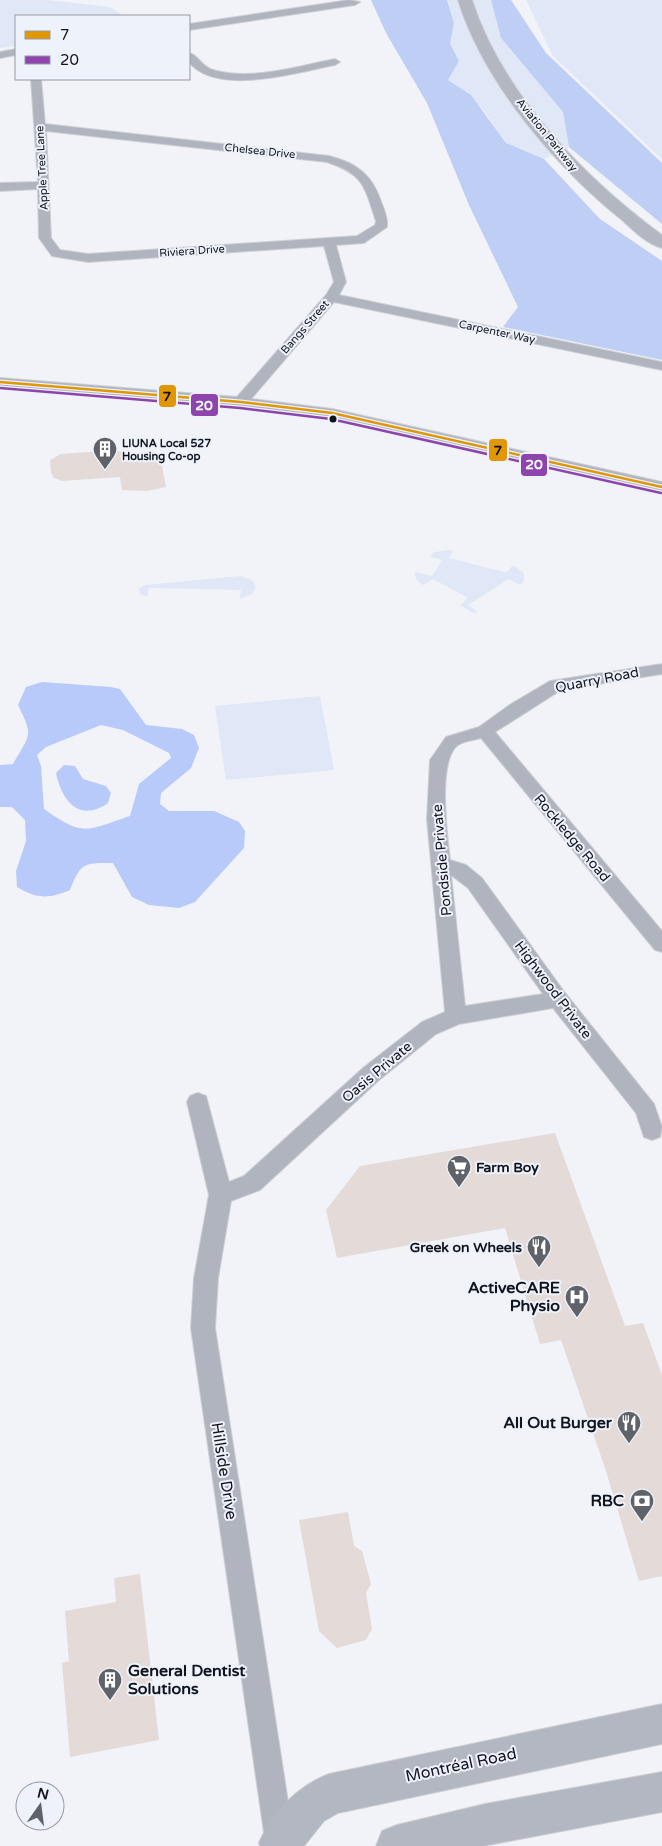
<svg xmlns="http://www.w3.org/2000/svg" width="662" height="1846" font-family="'Varela Round',sans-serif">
<rect width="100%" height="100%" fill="#f1f3f8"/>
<g fill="#e0e7f6">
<path d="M 0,0 L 48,0 L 110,7 L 124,16 L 16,16 L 16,46 L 0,48 Z"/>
<path d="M 447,0 L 491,0 L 501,38 L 563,112 L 569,147 L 544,159 L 506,143 L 485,112 L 467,93 L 448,80 L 459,61 L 450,44 L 454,23 Z"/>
<path d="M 526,0 L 662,0 L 662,159 L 553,56 Z"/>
<path d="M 449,550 L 453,551 L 449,558 L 500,571 L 507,572 L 513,565 L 524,573 L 524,581 L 520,585 L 509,579 L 468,605 L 478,612 L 473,613 L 460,605 L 468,598 L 433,579 L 423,585 C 418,583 414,577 415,572 L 432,576 L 442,560 L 429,556 L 435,552 Z"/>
<path d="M 240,576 L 252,580 L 256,587 L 252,594 L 240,599 L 241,590 L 149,588 L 147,597 L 140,594 L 139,589 L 145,585 Z"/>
<path d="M 320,696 L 334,770 L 226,780 L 215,706 Z"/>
</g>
<g fill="#becef4">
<path d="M 371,0 L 447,0 L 454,23 L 450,44 L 459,61 L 448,80 L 471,95 L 506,143 L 544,159 L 600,219 L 662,261 L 662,360 L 503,327 L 518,307 L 469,205 L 427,103 L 386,33 Z"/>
<path d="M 491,0 L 511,0 L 546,53 L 662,163 L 662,224 L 569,147 L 563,112 L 501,38 Z"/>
</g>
<g fill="#b8cafa" fill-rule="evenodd">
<path d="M 42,682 L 111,687 L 120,689 L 146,725 L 182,729 L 194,735 L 199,748 L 191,768 L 161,793 L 160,804 L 169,811 L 214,811 L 239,822 L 245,831 L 244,848 L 195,902 L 179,908 L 149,905 L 132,897 L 113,863 C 84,863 81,862 70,890 C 49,899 37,899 17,887 L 16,871 L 26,841 L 25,820 L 12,807 L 0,807 L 0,765 L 13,764 C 30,734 34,737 18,705 L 26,687 ZM 101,725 L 123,730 L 169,753 L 171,758 L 139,784 L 130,816 C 85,831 84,837 44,809 L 41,766 L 37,755 L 46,747 Z"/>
<path d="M 64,765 L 75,766 L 83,779 L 106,786 L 111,793 L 108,803 C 79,823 62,801 56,773 Z"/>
</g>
<g fill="#e4dad8">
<path d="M 116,450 L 124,453 L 145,453 L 161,461 L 166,487 L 147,491 L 122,490 L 120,477 L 62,481 L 54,478 L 51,473 L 50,460 L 61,454 Z"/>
<path d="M 555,1133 L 625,1326 L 643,1323 L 662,1375 L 662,1576 L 639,1581 L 605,1468 L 561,1340 L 540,1344 L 505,1228 L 337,1258 L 326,1210 L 360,1166 Z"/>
<path d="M 348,1512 L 354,1546 L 362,1551 L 371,1584 L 366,1593 L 372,1629 L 366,1640 L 337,1648 L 319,1631 L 299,1520 Z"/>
<path d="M 140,1574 L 159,1740 L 70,1757 L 62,1663 L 69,1661 L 65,1611 L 116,1602 L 114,1578 Z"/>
</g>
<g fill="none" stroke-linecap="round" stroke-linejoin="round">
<defs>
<g id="street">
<path d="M 349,0 L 360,2 L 355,5 L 189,30 L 189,24 Z"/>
<path d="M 16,49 L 16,55 L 0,58 L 0,52 Z"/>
<path d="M 189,53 C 199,55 201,68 217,71 C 255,80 298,66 335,59 L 340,62 L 335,65 C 298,72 216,97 189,62 Z"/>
<path d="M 31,79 L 41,79 L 45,124 L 329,156 C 358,163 373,176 382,204 C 385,212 388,219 387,227 L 364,243 L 336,245 L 346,282 L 339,295 L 662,362 L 662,370 L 334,302 L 251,399 L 332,409 L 662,482 L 662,492 L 332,417 L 241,406 L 0,386 L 0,378 L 237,397 L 326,295 L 334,282 L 324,246 L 88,262 L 52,256 L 39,238 L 38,189 L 0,191 L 0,183 L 38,182 ZM 46,131 L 327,162 C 365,175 364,186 376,221 L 375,225 L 357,236 L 88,254 L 60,250 L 51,238 Z"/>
<path d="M 662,664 L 662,674 L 561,690 L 495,732 L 662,931 L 662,952 L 655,950 L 481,738 C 475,740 464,741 458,745 C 437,760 447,836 450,860 L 466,865 L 482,878 L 565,993 L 654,1104 L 662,1127 L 660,1137 L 652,1140 L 644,1137 L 636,1113 L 553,1008 L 459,1024 L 436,1034 L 379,1080 L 260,1190 L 231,1201 L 218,1278 L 215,1328 L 294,1841 L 292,1846 L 266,1846 L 191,1328 L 194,1278 L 209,1195 L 187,1102 L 190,1096 L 198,1093 L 206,1096 L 229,1182 L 244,1176 L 363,1068 L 422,1022 L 445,1012 L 427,819 L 430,760 L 446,737 L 479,727 L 511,704 L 550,681 ZM 451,875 L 468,888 L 543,994 L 465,1006 Z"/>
</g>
<g id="primary">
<path d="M 458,0 L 472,0 C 502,93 584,178 662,235 L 662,248 C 647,244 633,230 622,220 C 555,166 484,83 458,0 Z"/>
<path d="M 662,1704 L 662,1744 L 338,1813 L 324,1821 L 304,1846 L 260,1846 L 259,1843 C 272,1812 298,1786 329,1774 Z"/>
<path d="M 662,1772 L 662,1812 L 483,1846 L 376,1846 L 382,1831 L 397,1825 L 485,1804 Z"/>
</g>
</defs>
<use href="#street" stroke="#ced0d4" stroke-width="2"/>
<use href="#primary" stroke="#ced0d4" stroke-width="2"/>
<use href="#street" fill="#b0b4bf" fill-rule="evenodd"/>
<use href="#primary" fill="#b2b7c2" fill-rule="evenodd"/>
<defs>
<path id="bus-1" d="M 0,382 L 241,402 L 332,413 L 662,487"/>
<path id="bus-2" d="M 0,388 L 240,408 L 331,419 L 661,493"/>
</defs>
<use href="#bus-1" stroke="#eef2fb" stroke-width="5"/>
<use href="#bus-2" stroke="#eef2fb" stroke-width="5"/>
<use href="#bus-1" stroke="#e09703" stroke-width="2.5"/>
<use href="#bus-2" stroke="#8e44ad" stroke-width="2.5"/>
</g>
<defs>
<symbol id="building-pin" viewBox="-11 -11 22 30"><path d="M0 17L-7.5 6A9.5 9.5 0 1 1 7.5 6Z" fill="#5f6269" stroke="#eef2fb"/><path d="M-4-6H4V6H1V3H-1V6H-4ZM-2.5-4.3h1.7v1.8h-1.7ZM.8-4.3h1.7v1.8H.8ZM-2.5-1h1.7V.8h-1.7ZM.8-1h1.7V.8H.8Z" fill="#fff"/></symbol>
<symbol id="supermarket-pin" viewBox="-11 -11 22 30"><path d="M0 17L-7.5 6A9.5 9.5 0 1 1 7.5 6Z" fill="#5f6269" stroke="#eef2fb"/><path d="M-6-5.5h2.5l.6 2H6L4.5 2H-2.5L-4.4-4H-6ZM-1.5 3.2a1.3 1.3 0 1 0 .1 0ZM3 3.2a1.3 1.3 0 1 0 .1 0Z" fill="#fff"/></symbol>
<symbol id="restaurant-pin" viewBox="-11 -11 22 30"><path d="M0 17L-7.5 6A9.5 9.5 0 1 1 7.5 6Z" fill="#5f6269" stroke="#eef2fb"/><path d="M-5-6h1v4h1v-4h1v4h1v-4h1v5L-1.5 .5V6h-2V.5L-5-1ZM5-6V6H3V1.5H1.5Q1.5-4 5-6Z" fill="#fff"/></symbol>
<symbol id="hospital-pin" viewBox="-11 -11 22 30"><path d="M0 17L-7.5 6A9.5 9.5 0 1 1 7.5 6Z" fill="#5f6269" stroke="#eef2fb"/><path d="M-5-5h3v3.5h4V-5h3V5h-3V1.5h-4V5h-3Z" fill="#fff"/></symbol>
<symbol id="bank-pin" viewBox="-11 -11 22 30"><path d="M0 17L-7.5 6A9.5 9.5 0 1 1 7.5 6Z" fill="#5f6269" stroke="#eef2fb"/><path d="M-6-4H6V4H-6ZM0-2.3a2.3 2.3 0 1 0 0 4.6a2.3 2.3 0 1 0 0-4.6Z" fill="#fff"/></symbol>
</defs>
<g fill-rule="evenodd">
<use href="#building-pin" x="91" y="435" width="28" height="38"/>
<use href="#supermarket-pin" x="445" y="1153" width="28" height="38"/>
<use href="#restaurant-pin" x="525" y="1233" width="28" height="38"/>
<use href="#hospital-pin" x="563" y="1283" width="28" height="38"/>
<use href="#restaurant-pin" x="615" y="1409" width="28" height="38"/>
<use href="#bank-pin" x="628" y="1487" width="28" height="38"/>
<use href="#building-pin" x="96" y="1666" width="28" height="38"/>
</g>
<circle fill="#11141c" stroke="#eef2fb" stroke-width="2" cx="333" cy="419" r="4.5"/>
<g text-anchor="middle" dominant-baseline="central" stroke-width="4" stroke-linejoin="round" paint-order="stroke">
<g font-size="11" fill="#11141c" stroke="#eef2fb">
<text transform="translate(547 135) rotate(51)">Aviation Parkway</text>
<text transform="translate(260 151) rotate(6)">Chelsea Drive</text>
<text transform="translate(42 168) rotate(-93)">Apple Tree Lane</text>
<text transform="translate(192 251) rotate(-4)">Riviera Drive</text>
<text transform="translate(305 327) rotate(-49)">Bangs Street</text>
<text transform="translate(497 332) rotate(12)">Carpenter Way</text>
</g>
<g font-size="11" font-weight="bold" fill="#11141c" stroke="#eef2fb" text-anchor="start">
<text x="122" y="443">LIUNA Local 527<tspan x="122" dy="13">Housing Co-op</tspan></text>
</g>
<g font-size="14" fill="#11141c" stroke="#eef2fb">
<text transform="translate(597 680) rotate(-11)">Quarry Road</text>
<text transform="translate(572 838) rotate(50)">Rockledge Road</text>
<text transform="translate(442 860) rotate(-95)">Pondside Private</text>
<text transform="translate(553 990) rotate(53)">Highwood Private</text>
<text transform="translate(377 1072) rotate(-40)">Oasis Private</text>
</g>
<g font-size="14" font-weight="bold" fill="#11141c" stroke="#eef2fb" text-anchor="start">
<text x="476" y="1167">Farm Boy</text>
<text x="522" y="1247" text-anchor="end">Greek on Wheels</text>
</g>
<g font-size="16" font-weight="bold" fill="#11141c" stroke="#eef2fb" text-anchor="end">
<text x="560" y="1288">ActiveCARE<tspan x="560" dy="18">Physio</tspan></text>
<text x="612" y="1423">All Out Burger</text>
<text x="624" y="1501">RBC</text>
<text x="128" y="1671" text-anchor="start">General Dentist<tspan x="128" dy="18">Solutions</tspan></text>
</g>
<g font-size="16" fill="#11141c" stroke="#eef2fb">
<text transform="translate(224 1471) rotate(81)">Hillside Drive</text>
<text transform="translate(461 1765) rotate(-12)">Montréal Road</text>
</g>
</g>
<g stroke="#eef2fb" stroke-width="2">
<rect x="158" y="384" width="19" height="24" rx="5" fill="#e09703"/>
<rect x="190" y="393" width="29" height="24" rx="5" fill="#8e44ad"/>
<rect x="488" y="438" width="20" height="24" rx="5" fill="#e09703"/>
<rect x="520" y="453" width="28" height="24" rx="5" fill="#8e44ad"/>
</g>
<g font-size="14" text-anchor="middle" font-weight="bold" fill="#fff">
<text x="204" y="410">20</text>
<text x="534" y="469">20</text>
</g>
<g font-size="14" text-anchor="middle" font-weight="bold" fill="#111">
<text x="167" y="401">7</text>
<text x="498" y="455">7</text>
</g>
<rect x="15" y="15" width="175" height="65" fill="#eef2fb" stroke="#9699a2"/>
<rect x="25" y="31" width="25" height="8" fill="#e09703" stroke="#9699a2"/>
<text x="60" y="40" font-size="15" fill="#11141c">7</text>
<rect x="25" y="56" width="25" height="8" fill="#8e44ad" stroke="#9699a2"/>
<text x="60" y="65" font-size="15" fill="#11141c">20</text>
<g transform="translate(40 1806) rotate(14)"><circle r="24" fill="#eef2fb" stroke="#9699a2"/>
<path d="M0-4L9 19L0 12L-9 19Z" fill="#5f6269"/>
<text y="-8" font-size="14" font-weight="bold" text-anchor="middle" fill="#11141c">N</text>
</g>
</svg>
